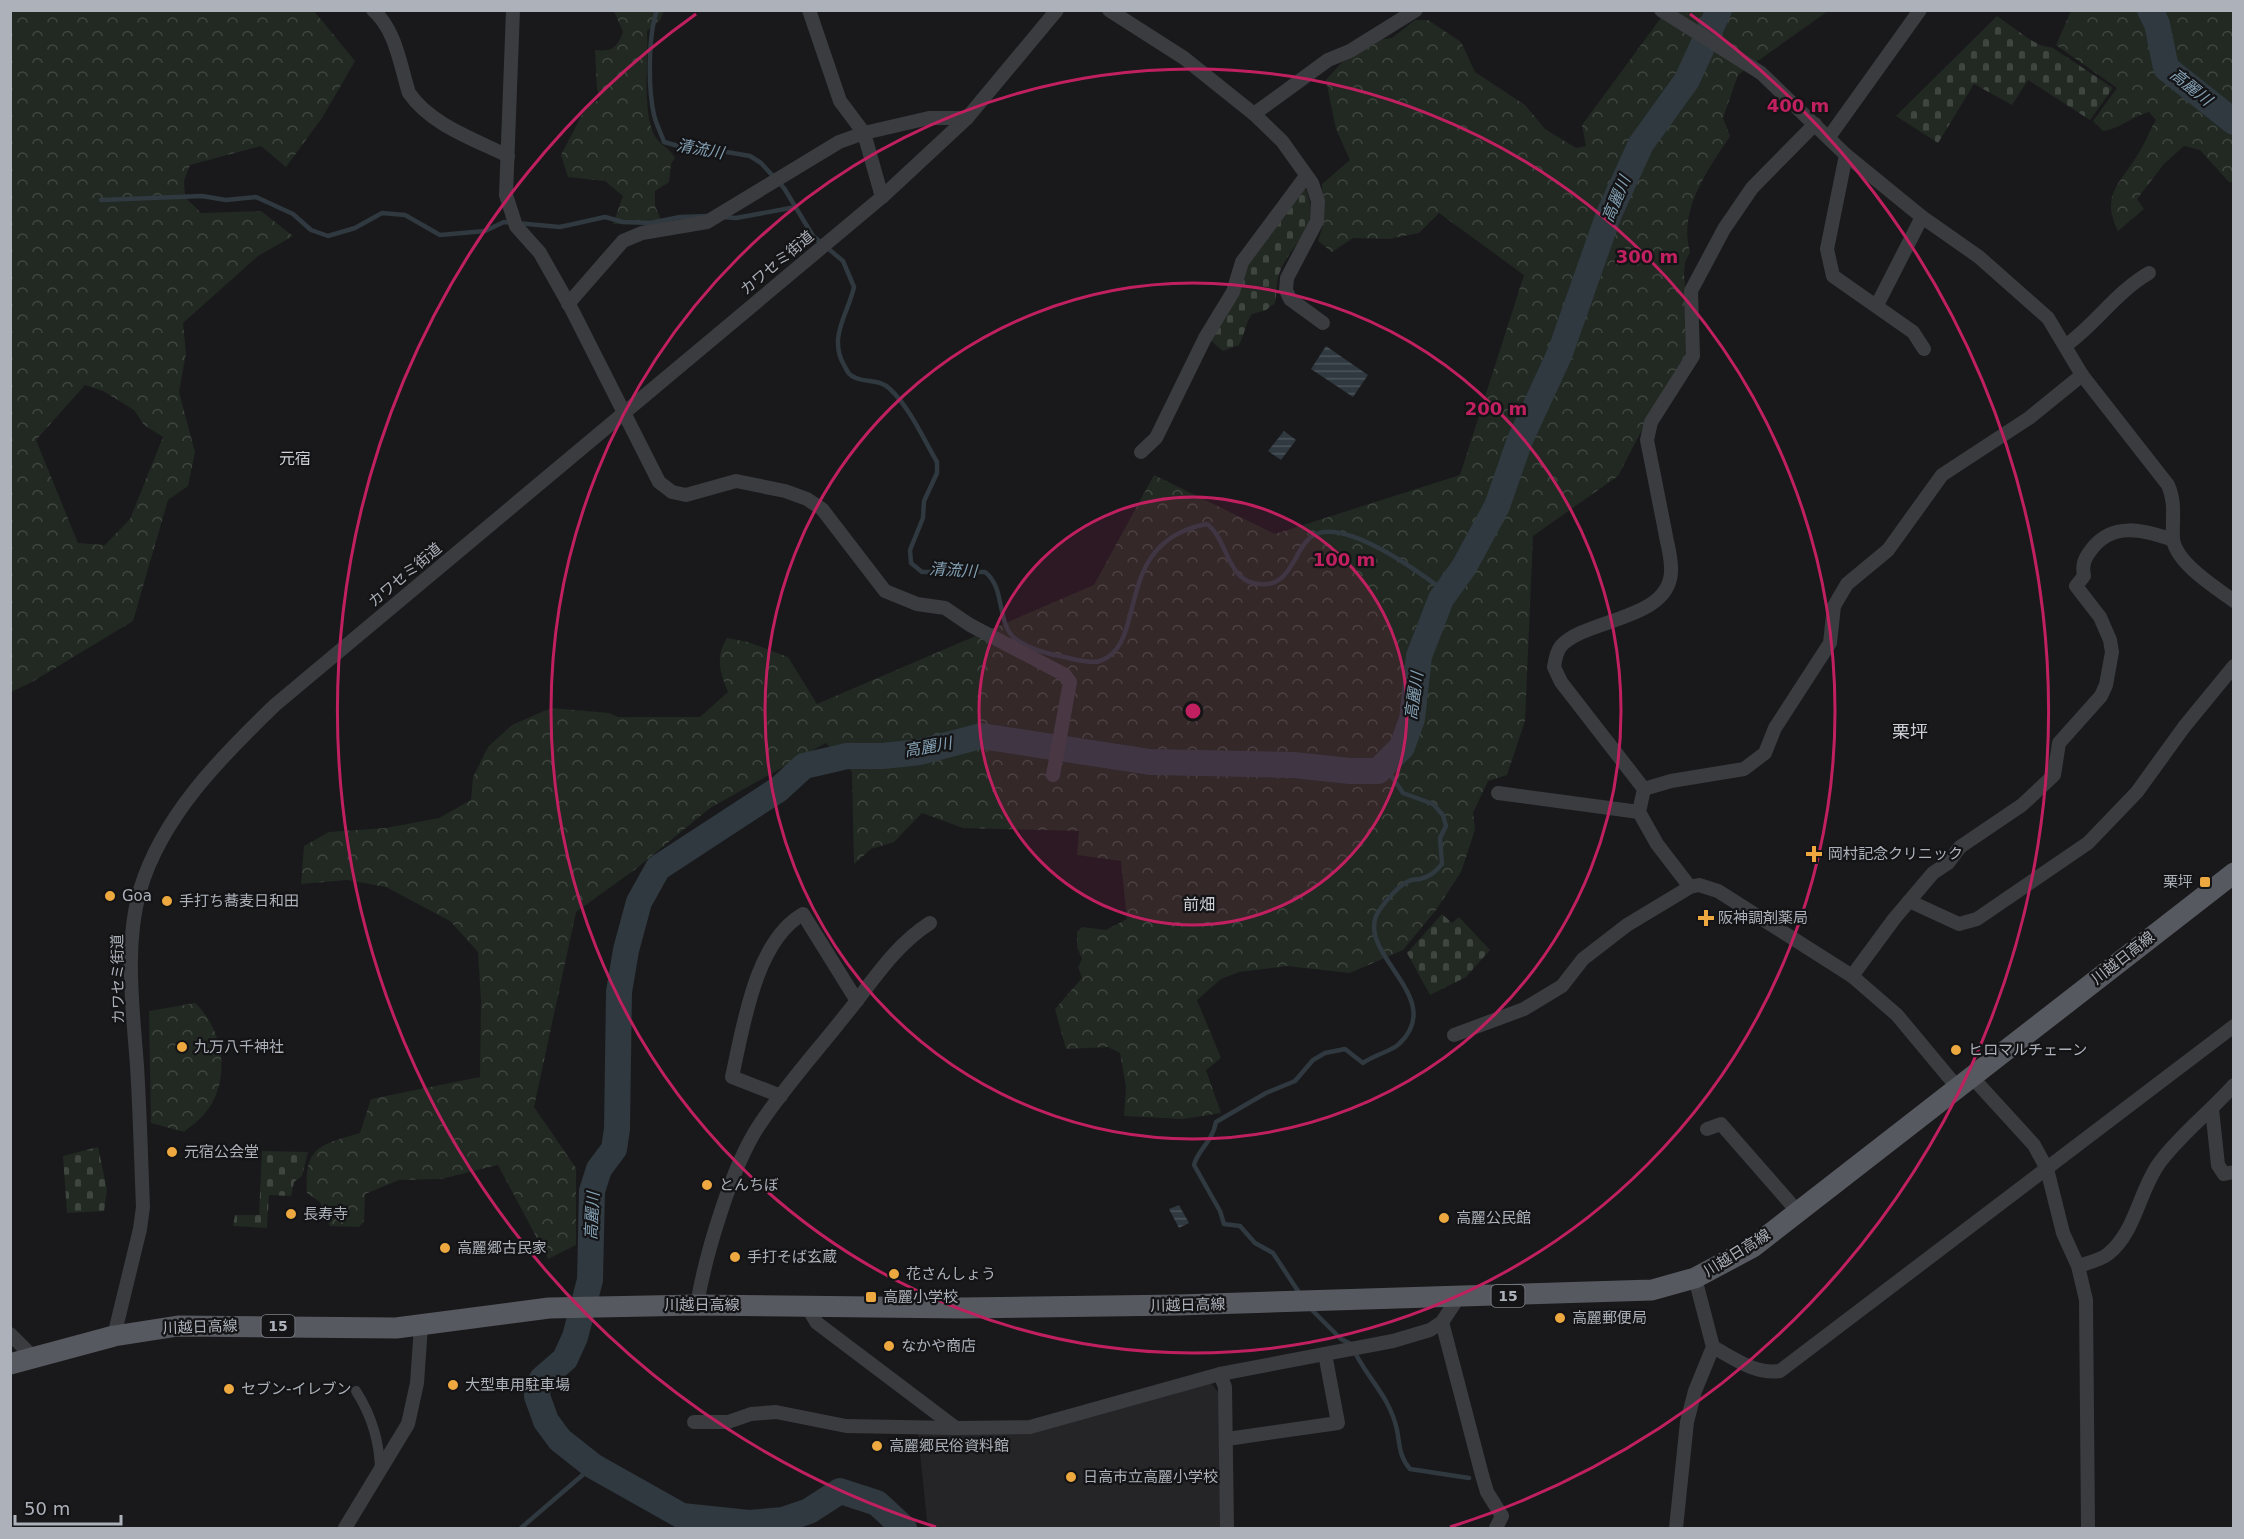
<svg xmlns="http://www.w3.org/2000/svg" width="2244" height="1539" font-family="'DejaVu Sans','Noto Sans JP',sans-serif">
<defs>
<pattern id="forest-crowns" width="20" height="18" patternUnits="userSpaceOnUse" patternTransform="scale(1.5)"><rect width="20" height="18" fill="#212922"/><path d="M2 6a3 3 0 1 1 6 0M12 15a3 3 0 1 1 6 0" fill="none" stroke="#3f4640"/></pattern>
<pattern id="cemetery-stones" width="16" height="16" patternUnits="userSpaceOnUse" patternTransform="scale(1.5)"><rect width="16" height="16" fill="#212922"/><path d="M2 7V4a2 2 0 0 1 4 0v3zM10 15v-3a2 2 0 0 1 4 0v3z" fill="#3f4640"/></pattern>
<pattern id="water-rules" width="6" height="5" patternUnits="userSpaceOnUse" patternTransform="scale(1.5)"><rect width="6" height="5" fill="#2f393f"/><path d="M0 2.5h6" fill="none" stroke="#4a5359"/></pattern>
</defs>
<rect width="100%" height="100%" fill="#19191b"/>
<path fill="#252528" d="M 1210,1382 L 1219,1393 L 1221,1528 L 934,1528 L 927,1521 L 918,1433 L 1029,1433 Z"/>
<g fill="url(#forest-crowns)" fill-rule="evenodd">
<path d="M 11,10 L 314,11 L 355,61 L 322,118 L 286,167 L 261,146 L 190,165 L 184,181 L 185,197 L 201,213 L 261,211 L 293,236 L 258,256 L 183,323 L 186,353 L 179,392 L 195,452 L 188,486 L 168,500 L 133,621 L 32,682 L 11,692 ZM 85,385 L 103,391 L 134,410 L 144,425 L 163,437 L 130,519 L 105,545 L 78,543 L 36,440 Z"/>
<path d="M 614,11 L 664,11 L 660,20 L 647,31 C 649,60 641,114 656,138 C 661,145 670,149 675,158 L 671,164 L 669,182 L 655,191 L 655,206 L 661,220 L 652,224 L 613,224 L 623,196 L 605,181 L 568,177 L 561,155 L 586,107 L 600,99 L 597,89 L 595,50 C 612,52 617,48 623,32 Z"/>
<path d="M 1666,11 L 1828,11 L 1738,75 L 1723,118 L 1730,136 C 1708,170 1678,210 1690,252 L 1685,262 L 1684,274 L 1691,353 L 1647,420 L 1618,476 L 1533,536 L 1525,721 L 1507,775 L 1488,781 L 1473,813 L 1475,830 L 1461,872 L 1436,910 L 1403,950 L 1350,973 L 1287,966 L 1239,972 L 1221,979 L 1197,1000 L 1221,1058 L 1206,1070 L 1221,1113 L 1183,1119 L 1124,1116 L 1126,1087 L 1120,1053 L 1108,1047 L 1066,1049 L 1055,1009 L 1082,978 L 1078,967 L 1082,959 L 1077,947 L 1077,932 L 1082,927 L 1106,930 L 1127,919 L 1121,861 L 1077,855 L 1079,831 L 963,828 L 922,813 L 894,842 L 871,849 L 854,864 L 852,772 L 826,743 L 710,808 L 637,868 L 576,912 L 534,1107 L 576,1168 L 576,1245 L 548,1259 L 498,1165 L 441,1179 L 399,1180 L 365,1194 L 364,1221 L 359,1227 L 330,1226 L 320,1202 L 307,1193 C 304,1146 320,1145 360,1133 L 371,1099 L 480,1077 L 481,1001 L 478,952 L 450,921 L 386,887 L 347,880 L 301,884 L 304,846 L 329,832 L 386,828 L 439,818 L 471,800 L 473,777 L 488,747 L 512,725 L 551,708 L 609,713 L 618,717 L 700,717 L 728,692 C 720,673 715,657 727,638 L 748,642 L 788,657 L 817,704 L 1094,585 L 1154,475 L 1275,534 L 1460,475 L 1524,275 L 1439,213 L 1419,233 L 1389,239 L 1353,238 L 1332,252 L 1318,241 L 1324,222 L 1322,184 L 1350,160 L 1336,129 L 1326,80 L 1360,42 L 1392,38 L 1415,20 L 1428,20 L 1461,42 L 1475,72 L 1525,105 L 1545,129 L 1576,148 L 1586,146 L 1582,125 Z"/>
<path d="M 2071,11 L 2233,11 L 2233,182 L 2229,182 L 2200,150 L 2184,146 L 2164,164 L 2137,199 L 2144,209 L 2118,231 C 2100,195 2120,184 2138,154 C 2145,144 2149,131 2156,120 L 2149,112 C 2132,116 2120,129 2103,131 L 2093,121 L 2117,88 L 2056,45 Z"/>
<path d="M 195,1003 C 224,1030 232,1081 205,1113 C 200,1120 191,1126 184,1132 L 151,1123 L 149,1011 Z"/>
</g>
<g fill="url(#cemetery-stones)">
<path d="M 1997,16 L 2029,39 L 2040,45 L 2053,48 L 2113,88 L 2090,120 L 2028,80 L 2012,105 L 1974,84 L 1938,143 L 1896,116 Z"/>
<path d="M 1305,188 C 1324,228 1291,241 1279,274 C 1276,283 1277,293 1275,303 L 1266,310 L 1252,314 C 1245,324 1245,334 1239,345 L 1223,351 L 1210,340 L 1246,264 Z"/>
<path d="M 1442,914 L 1452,923 L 1459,917 L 1490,950 L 1466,977 L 1430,995 L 1407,953 Z"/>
<path d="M 98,1147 L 107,1190 L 104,1211 L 67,1213 L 63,1156 Z"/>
<path d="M 262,1151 L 308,1152 L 302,1176 L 294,1182 L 291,1196 L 269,1195 L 267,1228 L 233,1226 L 235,1215 L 259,1215 Z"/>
</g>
<g fill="url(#water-rules)">
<path d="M 1326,346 L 1368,375 L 1353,397 L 1311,369 Z"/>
<path d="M 1284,431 L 1296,440 L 1281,460 L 1268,451 Z"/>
<path d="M 1179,1205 L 1189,1223 L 1179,1228 L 1169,1209 Z"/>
</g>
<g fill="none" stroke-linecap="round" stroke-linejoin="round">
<g stroke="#2f393f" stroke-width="4.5">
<path d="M 657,10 C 648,36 648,88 654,115 C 656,124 661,133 664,142 L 696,151 L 721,151 L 750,156 L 761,163 L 784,188 L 813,236 L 843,261 L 854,287 C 848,314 828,337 844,365 C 847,371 849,376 856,378 C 868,383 880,379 890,389 C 910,408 923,438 937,462 L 937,473 L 924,501 L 923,518 L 910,550 L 911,563 L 922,572 L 985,572 C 1003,586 998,612 1008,630 C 1016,646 1048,654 1064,657 C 1074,659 1090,664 1100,661 C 1150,644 1110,542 1207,524 C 1227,539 1227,577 1253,583 C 1294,593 1292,545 1316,534 C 1349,520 1420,573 1446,592"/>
<path d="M 101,200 L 202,196 L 226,200 L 256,197 L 293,214 L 311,230 L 328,236 L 355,228 L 382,213 L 405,215 L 440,235 L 485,231 L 504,222 L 560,227 L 605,217 L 623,222 L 650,223 L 680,217 L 708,216"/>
<path d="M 722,217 L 736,218 L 796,207"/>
<path d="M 1298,1291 L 1273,1253 L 1255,1243 L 1240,1226 L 1224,1224 L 1220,1211 L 1194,1165 C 1198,1149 1212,1143 1216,1122 L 1266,1093 L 1295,1081 L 1313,1060 L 1325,1053 L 1345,1049 L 1363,1063 C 1374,1055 1392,1051 1399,1044 C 1447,999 1360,957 1376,916 C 1381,906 1397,887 1407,882 C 1411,879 1415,880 1420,879 C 1430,877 1436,871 1442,864 L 1440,838 L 1446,826 L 1443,815 L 1433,804 L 1403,793 L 1384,765"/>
<path d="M 1313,1311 L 1341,1339 L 1351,1344 C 1363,1375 1389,1393 1397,1430 C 1400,1446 1399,1456 1410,1469 L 1469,1478"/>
<path d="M 521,1528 L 593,1466"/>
<path d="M 678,1528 L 682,1516"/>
</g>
<g stroke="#2f393f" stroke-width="26">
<path d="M 2150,10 L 2157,24 L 2166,68 L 2234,122"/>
<path d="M 904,1528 L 877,1503 L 840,1491 L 809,1511 L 783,1520 L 749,1523 L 682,1516 L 593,1466 L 560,1440 L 546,1421 L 537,1396 L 538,1387 L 542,1379 L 565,1359 L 575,1337 L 590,1280 L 592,1191 L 599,1169 L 614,1149 L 617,1129 L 619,992 L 626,950 L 639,902 L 658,868 L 779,789 L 804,766 L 847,756 L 883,756 L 920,752 L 981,736 L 1150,762 L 1294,765 L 1350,771 L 1378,771 L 1402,747 L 1412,719 L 1419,656 L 1441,599 L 1464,567 L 1497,506 L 1520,440 L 1560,353 L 1609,214 L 1641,144 L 1687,80 L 1719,10"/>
</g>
<path stroke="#3a3c40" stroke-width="10" d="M 356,1391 C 372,1416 380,1442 380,1472"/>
<g stroke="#3a3c40" stroke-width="14">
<path d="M 373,10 C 396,30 400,65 409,93 C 431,125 474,139 508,156"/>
<path d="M 513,10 L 506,195 L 516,226 L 540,253 L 571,308 L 659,482 L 672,492 L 686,495 L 736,481 L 785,491 L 807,499 L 822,509 L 885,591 L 917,604 L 945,608 L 970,625 L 1065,675 L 1070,682 L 1053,775"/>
<path d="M 809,10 L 840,101 L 864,133 L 882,197"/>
<path d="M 1109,10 L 1184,58 L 1254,114 L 1282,141 L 1312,183 L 1318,201 L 1317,221 L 1287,278 L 1286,290 L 1290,299 L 1323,323"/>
<path d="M 1661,10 L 1761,73 L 1846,155 L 1922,217 L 1979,257 L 2048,318 L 2082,375 L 2168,485 C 2176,503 2172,518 2173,537 C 2173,561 2216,588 2234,601"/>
<path d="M 1254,114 L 1328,60 L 1350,51 L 1416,10"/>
<path d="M 1815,124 L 1752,188 L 1724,229 L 1691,291 L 1693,356 L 1651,422 L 1647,440 C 1653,470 1659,501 1665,531 C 1667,544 1672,558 1671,572 C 1669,620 1587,618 1561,646 C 1557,651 1555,660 1554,667 L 1561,682 L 1644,789 L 1639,812 L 1657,844 L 1690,887 L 1699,885 L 1718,891 L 1852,976 L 1897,1015 L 1957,1087"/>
<path d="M 1829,137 L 1920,10"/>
<path d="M 1846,155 L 1827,249 L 1833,276 L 1913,332 L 1924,349"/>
<path d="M 568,304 L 623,241 L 642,233 L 707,222 L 839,142 L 864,133 L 929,118 L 967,118"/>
<path d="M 1877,305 L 1922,217"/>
<path d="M 2065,346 C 2096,324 2116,292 2149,273"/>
<path d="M 1141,452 L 1156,438 L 1205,338 L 1233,292 L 1242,262 L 1306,176"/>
<path d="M 1644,789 L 1671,781 L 1744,769 L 1765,753 L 1775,728 L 1830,643 L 1834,606 L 1847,584 L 1888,550 L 1942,475 L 2029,418 L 2082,375"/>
<path d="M 1498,793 L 1639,812"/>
<path d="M 1909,901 L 1959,924 L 1977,919 L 2088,843 L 2137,792 L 2184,727 L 2234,666"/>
<path d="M 1852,976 L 1894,919 L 1933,873 L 1948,863 L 1960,847 L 2022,805 L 2054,775 L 2059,743 L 2101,696 L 2106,685 L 2112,652 L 2110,640 L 2100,617 L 2076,586 L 2084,576 C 2082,565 2084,559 2091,550 C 2112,521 2144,530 2173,540"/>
<path d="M 1454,1035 L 1524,1009 L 1562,986 L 1583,959 L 1627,925 L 1690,887"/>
<path d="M 1971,1076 L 2034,1145 L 2047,1169 L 2063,1233 L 2078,1266 L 2086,1300 L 2088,1528"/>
<path d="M 781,1096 L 732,1077 C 743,1028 755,941 803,914 L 857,1001"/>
<path d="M 2212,1109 L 2218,1165 L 2224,1174 L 2234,1172"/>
<path d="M 1707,1129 L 1721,1124 L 1798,1212"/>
<path d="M 2078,1266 C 2087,1263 2101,1260 2108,1254 C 2136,1232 2139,1190 2160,1162 C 2182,1133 2210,1112 2234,1085"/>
<path d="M 697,1305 C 705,1256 732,1165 760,1124 C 786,1085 818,1050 847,1013 C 873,981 894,946 930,923"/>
<path d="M 806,1305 L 817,1323 L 956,1428 L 1030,1427 L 1220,1374 L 1393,1341 L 1430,1330 L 1442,1322 L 1458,1298"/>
<path d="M 1442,1322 L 1482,1475 L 1487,1492 L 1502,1516 L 1496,1528"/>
<path d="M 10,1334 L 34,1358"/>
<path d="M 114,1336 L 140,1229 L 143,1207 C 141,1160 140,1113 137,1066 C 133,1010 124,946 140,890 C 162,816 221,757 275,705 L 882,197 L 967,118 L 1057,10"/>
<path d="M 1713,1347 C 1733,1358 1756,1375 1780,1371 L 2234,1026"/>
<path d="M 1220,1374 L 1225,1387 L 1227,1528"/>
<path d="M 694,1422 L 728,1422 L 751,1414 L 776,1412 L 846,1426 L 956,1428"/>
<path d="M 1227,1439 L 1338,1423 L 1325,1354"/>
<path d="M 345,1528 L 408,1424 L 417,1383 L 421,1326"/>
<path d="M 1676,1528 L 1687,1422 L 1695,1391 L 1713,1347 L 1695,1278"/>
</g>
<path stroke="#56595f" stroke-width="21" d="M 10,1364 L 114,1336 L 178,1326 L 396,1328 L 549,1308 L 697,1305 L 963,1308 L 1179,1305 L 1652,1290 L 1695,1278 L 1753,1247 L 2234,873"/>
</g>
<circle cx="1193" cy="711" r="214" fill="#c12060" fill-opacity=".12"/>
<g fill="none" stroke="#c12060" stroke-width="3">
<circle cx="1193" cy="711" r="214"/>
<circle cx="1193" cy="711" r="428"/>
<circle cx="1193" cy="711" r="642"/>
<path d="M936 1527A856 856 0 0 1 696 14M1690 14A856 856 0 0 1 1450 1527"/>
</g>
<g fill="#eda83f" stroke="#141416" stroke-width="2">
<path d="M1811 845h6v6h6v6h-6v6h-6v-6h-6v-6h6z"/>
<rect x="2199" y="876" width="12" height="12" rx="3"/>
<circle cx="110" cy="896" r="6"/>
<circle cx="167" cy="901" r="6"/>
<path d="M1703 909h6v6h6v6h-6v6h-6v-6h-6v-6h6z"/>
<circle cx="182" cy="1047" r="6"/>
<circle cx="1956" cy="1050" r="6"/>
<circle cx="172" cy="1152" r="6"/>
<circle cx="707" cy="1185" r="6"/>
<circle cx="291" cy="1214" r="6"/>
<circle cx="1444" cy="1218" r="6"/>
<circle cx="445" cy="1248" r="6"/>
<circle cx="735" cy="1257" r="6"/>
<circle cx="894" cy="1274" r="6"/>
<rect x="865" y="1291" width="12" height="12" rx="3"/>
<circle cx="1560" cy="1318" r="6"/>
<circle cx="889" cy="1346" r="6"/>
<circle cx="453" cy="1385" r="6"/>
<circle cx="229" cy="1389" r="6"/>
<circle cx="877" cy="1446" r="6"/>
<circle cx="1071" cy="1477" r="6"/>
</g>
<g text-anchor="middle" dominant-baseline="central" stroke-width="4.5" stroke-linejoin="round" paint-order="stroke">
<g fill="#141416" stroke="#7e8289" stroke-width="1.5">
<rect x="1491.5" y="1285" width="33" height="22" rx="4.5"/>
<rect x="261.5" y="1315" width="33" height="22" rx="4.5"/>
</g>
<g font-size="14" font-weight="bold" fill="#acb1ba">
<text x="1508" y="1296">15</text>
<text x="278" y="1326">15</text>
</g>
<g font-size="15" fill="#acb1ba" stroke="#141416">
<text transform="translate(777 263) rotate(-40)">カワセミ街道</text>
<text transform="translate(405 575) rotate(-40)">カワセミ街道</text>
<text transform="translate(2123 958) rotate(-38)">川越日高線</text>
<text transform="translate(118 979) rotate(-91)">カワセミ街道</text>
<text transform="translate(1737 1253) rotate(-32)">川越日高線</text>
<text x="702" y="1305">川越日高線</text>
<text transform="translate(1188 1305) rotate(-1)">川越日高線</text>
<text transform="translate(200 1327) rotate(-2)">川越日高線</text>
</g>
<g font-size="15" fill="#acb1ba" stroke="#141416" text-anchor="start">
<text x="1828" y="854">岡村記念クリニック</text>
<text x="2193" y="882" text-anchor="end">栗坪</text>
<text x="122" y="896">Goa</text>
<text x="179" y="901">手打ち蕎麦日和田</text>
<text x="1718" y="918">阪神調剤薬局</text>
<text x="194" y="1047">九万八千神社</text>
<text x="1968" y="1050">ヒロマルチェーン</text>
<text x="184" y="1152">元宿公会堂</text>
<text x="719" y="1185">とんちぼ</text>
<text x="303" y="1214">長寿寺</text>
<text x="1456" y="1218">高麗公民館</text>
<text x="457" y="1248">高麗郷古民家</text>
<text x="747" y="1257">手打そば玄蔵</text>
<text x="906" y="1274">花さんしょう</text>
<text x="883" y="1297">高麗小学校</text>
<text x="1572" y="1318">高麗郵便局</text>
<text x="901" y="1346">なかや商店</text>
<text x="465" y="1385">大型車用駐車場</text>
<text x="241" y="1389">セブン-イレブン</text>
<text x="889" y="1446">高麗郷民俗資料館</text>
<text x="1083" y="1477">日高市立高麗小学校</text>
</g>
<g font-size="16" font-style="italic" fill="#84a1b4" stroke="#141416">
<text transform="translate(2191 87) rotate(39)">高麗川</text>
<text transform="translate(700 149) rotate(10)">清流川</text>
<text transform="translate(1616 199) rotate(-67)">高麗川</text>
<text transform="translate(953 570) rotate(3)">清流川</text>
<text transform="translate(1414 696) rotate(-82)">高麗川</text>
<text transform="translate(928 747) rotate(-10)">高麗川</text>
<text transform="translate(592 1216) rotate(-87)">高麗川</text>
</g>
<g font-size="16" fill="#cdd0d7" stroke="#141416">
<text x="295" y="458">元宿</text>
<text x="1199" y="904">前畑</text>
</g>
<g font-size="18" fill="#cdd0d7" stroke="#141416">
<text x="1910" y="731">栗坪</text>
</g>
</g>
<circle cx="1193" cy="711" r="9" fill="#c12060" stroke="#141416" stroke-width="3"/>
<g font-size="18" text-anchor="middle" font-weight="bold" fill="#c12060" stroke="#141416" stroke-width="4.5" stroke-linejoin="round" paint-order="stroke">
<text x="1798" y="112">400 m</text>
<text x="1647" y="263">300 m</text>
<text x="1496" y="415">200 m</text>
<text x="1344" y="566">100 m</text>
</g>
<rect width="2244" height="1539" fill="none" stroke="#acb1ba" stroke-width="24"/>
<path d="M15 1515v9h106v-9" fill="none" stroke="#acb1ba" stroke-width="3"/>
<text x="24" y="1515" font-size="18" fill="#acb1ba" stroke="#141416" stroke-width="4.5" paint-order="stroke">50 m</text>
</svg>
